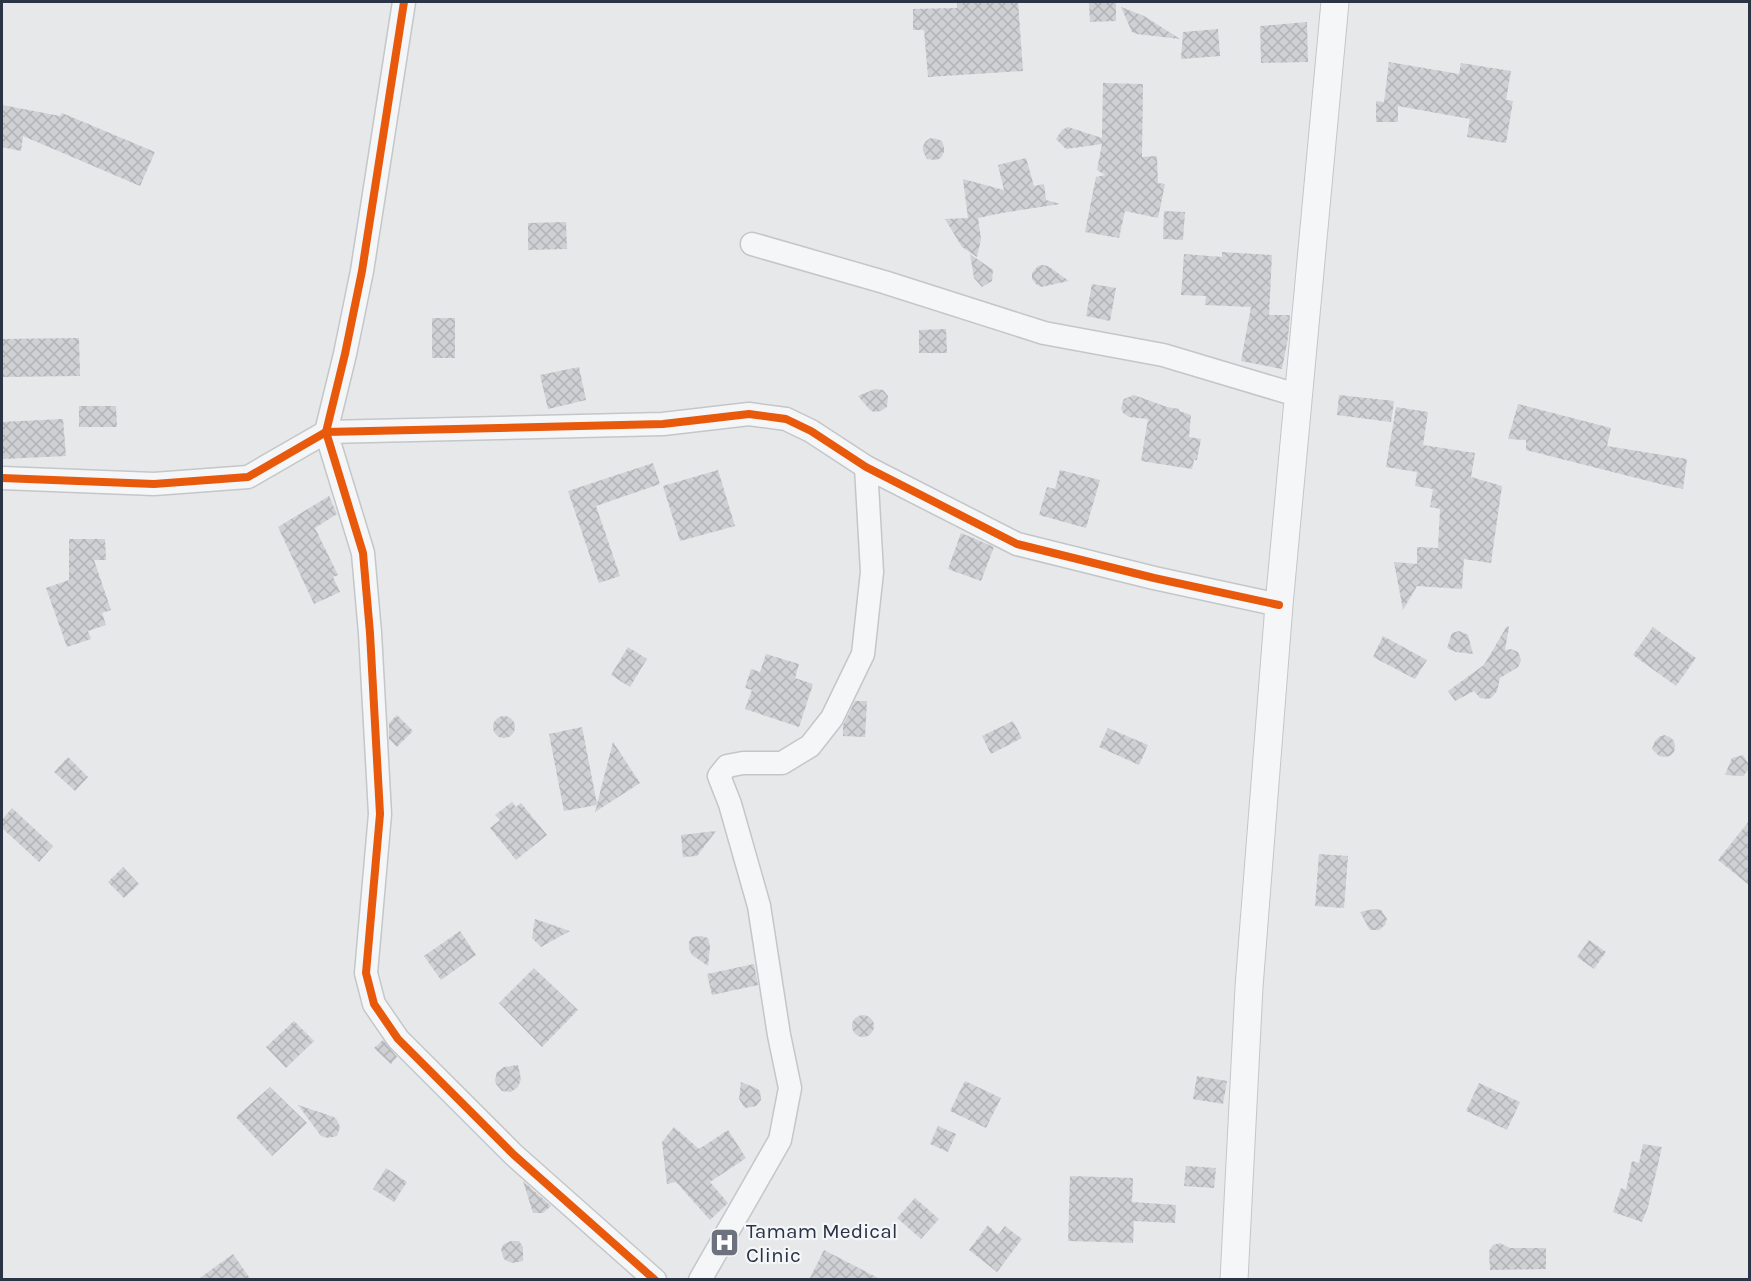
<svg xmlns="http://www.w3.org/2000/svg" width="1751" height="1281" font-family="Karla,sans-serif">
<defs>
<pattern id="building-cross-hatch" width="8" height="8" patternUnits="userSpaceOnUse" patternTransform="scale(1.5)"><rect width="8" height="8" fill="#ced0d3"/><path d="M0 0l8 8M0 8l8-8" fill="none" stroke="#b1b3b6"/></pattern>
</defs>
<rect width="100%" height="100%" fill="#e6e8ea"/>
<g fill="url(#building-cross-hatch)">
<path d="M 957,2 L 976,2 L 976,3 L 1018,2 L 1023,71 L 928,77 L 924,30 L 913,30 L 913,9 L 957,8 Z"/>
<path d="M 1089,2 L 1116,2 L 1116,21 L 1090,22 Z"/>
<path d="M 1121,7 L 1144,16 L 1180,39 L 1137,34 L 1132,32 Z"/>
<path d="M 1307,22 L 1308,62 L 1261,63 L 1260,26 Z"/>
<path d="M 1218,29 L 1220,56 L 1181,59 L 1183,32 Z"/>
<path d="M 1389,62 L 1459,74 L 1461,63 L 1511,71 L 1506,100 L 1513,101 L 1506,143 L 1467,137 L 1470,119 L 1398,106 L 1398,122 L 1376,122 L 1376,101 L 1384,102 Z"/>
<path d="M 1103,83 L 1143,84 L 1142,157 L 1157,156 L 1158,183 L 1165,184 L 1158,218 L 1125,211 L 1119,238 L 1085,232 L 1096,177 L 1105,175 L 1097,170 L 1102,144 L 1066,149 L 1056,139 L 1062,130 L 1068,127 L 1102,138 Z"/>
<path d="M 2,105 L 60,116 L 62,113 L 155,152 L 140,186 L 23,136 L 21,151 L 2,147 Z"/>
<path d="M 931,138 L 937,139 L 942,141 L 944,147 L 944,152 L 941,158 L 936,160 L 927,159 L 923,151 L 923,146 L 926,141 Z"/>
<path d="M 1026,158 L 1034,186 L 1044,184 L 1046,200 L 1060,204 L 1002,213 L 978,218 L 981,239 L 977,257 L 962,247 L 945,219 L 968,218 L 963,179 L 1004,190 L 998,165 Z"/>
<path d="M 1164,211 L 1185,212 L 1183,240 L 1163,239 Z"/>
<path d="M 566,222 L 567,249 L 528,250 L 528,223 Z"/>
<path d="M 1222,252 L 1272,255 L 1269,315 L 1290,315 L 1288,338 L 1282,369 L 1241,361 L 1251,307 L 1205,305 L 1206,296 L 1181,295 L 1184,254 L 1222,257 Z"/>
<path d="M 970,254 L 993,270 L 992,281 L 982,287 L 974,278 Z"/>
<path d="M 1042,265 L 1048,266 L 1069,281 L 1041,287 L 1036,284 L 1032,279 L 1032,273 L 1038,266 Z"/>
<path d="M 1092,284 L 1116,288 L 1110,321 L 1086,316 Z"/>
<rect x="432" y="318" width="23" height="40"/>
<path d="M 946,329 L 947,353 L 919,353 L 919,330 Z"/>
<path d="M 79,338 L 80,376 L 2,377 L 2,339 Z"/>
<path d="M 579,367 L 586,400 L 548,409 L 540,375 Z"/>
<path d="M 875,389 L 883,390 L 888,396 L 887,407 L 881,411 L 874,412 L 870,410 L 858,396 Z"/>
<path d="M 1134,395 L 1167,407 L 1179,409 L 1179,411 L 1191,415 L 1189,437 L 1201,439 L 1197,460 L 1194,460 L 1192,469 L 1141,461 L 1148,419 L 1129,417 L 1123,413 L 1121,408 L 1124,399 Z"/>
<path d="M 1339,395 L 1394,401 L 1391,422 L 1337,415 Z"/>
<path d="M 1518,404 L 1611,428 L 1607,446 L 1687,459 L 1683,489 L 1668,486 L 1526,450 L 1526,440 L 1508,439 Z"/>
<path d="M 79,406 L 116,406 L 117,427 L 79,427 Z"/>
<path d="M 1396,407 L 1428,412 L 1423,445 L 1475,453 L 1471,477 L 1502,486 L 1491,563 L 1464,559 L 1462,589 L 1417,586 L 1403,610 L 1394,562 L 1417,564 L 1417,547 L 1438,548 L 1440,509 L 1430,507 L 1433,489 L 1415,486 L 1417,472 L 1386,467 Z"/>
<path d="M 63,419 L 66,456 L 2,459 L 2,422 Z"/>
<path d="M 653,463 L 660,484 L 596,506 L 620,576 L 599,583 L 568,491 Z"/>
<path d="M 718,470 L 735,526 L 680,541 L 663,486 Z"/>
<path d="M 1060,470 L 1100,480 L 1086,528 L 1039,515 L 1047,487 L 1055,489 Z"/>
<path d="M 329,496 L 337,514 L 315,528 L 338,575 L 333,577 L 340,592 L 314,604 L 278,527 Z"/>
<path d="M 961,533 L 994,547 L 981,581 L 948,569 Z"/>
<path d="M 69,539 L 105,539 L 106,560 L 94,560 L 111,610 L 102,613 L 106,625 L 88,631 L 91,639 L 67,647 L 46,588 L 69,580 Z"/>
<path d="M 1507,626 L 1509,627 L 1505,650 L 1511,649 L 1518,652 L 1521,660 L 1518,667 L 1500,678 L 1497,691 L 1492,697 L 1489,699 L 1480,698 L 1474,691 L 1455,701 L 1448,691 L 1484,665 Z"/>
<path d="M 1653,627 L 1696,658 L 1676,686 L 1633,655 Z"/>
<path d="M 1459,631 L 1468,635 L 1473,654 L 1456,652 L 1447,648 L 1452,633 Z"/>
<path d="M 1383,636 L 1427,660 L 1415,679 L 1373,657 Z"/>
<path d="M 628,647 L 647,659 L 630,687 L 611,675 Z"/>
<path d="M 766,654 L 799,664 L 795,678 L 813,684 L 799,727 L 745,709 L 752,690 L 745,688 L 751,669 L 760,672 Z"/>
<path d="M 855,701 L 867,701 L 865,737 L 843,736 L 843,725 Z"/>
<path d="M 397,715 L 413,731 L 397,747 L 389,739 L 389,723 Z"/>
<circle cx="504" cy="727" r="11"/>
<path d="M 1013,721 L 1022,738 L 991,754 L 982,736 Z"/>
<path d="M 582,727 L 597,804 L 613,742 L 640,783 L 595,812 L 597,805 L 564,811 L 549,734 Z"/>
<path d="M 1108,728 L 1148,745 L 1139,765 L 1099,747 Z"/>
<path d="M 1664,735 L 1670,737 L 1674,741 L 1675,746 L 1674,752 L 1670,756 L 1664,757 L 1659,756 L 1652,749 L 1655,741 L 1659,737 Z"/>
<path d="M 1743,755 L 1749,765 L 1749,769 L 1743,776 L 1725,775 L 1732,758 Z"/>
<path d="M 68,757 L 88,777 L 75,791 L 54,772 Z"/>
<path d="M 512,802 L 516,807 L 521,803 L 547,835 L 516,860 L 490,828 L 500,820 L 495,815 Z"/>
<path d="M 12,808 L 53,846 L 39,862 L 2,828 L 2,820 Z"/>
<path d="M 1749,821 L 1749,885 L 1718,860 Z"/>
<path d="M 716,831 L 697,856 L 683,857 L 681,835 Z"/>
<path d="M 1319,854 L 1348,856 L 1344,908 L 1315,906 Z"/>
<path d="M 123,867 L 139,884 L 124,898 L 108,882 Z"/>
<path d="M 1374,909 L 1381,910 L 1387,919 L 1385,925 L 1379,930 L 1370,930 L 1360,912 Z"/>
<path d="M 535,919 L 570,931 L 541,947 L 532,938 Z"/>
<path d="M 460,931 L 476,955 L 441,980 L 424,956 Z"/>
<path d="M 701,936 L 708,938 L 710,946 L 708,966 L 692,955 L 689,949 L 689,942 L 692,937 Z"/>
<path d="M 1589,940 L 1606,952 L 1594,969 L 1577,957 Z"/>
<path d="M 754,964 L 758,985 L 712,995 L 707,974 Z"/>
<path d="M 534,968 L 578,1010 L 542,1047 L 499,1003 Z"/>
<circle cx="863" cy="1026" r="11"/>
<path d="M 294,1021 L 314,1041 L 286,1068 L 266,1047 Z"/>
<path d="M 383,1040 L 397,1057 L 391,1064 L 374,1048 Z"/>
<path d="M 518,1065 L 521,1079 L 518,1087 L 511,1092 L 502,1091 L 496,1084 L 495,1080 L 497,1072 L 504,1067 Z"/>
<path d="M 1197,1076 L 1227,1081 L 1223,1104 L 1193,1099 Z"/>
<path d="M 965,1081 L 1001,1098 L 986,1128 L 950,1111 Z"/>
<path d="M 741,1082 L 756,1088 L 760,1091 L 761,1100 L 756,1106 L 745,1108 L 739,1099 Z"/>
<path d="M 1479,1083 L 1520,1102 L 1507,1130 L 1466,1111 Z"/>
<path d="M 270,1087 L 307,1123 L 272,1156 L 236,1117 Z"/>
<path d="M 298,1105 L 334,1117 L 337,1120 L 340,1127 L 337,1136 L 328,1138 L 321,1136 Z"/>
<path d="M 938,1126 L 956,1134 L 948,1152 L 930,1144 Z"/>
<path d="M 674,1127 L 699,1149 L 728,1130 L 746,1158 L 710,1182 L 728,1203 L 710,1220 L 676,1182 L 667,1184 L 662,1142 Z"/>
<path d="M 1643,1144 L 1662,1147 L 1648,1207 L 1642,1222 L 1613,1212 L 1621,1188 L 1626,1190 L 1632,1161 L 1639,1163 Z"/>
<path d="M 1186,1166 L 1216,1168 L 1214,1188 L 1184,1186 Z"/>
<path d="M 386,1168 L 407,1182 L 394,1202 L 373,1189 Z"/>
<path d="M 1070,1176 L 1133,1178 L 1132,1202 L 1176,1205 L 1175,1223 L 1134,1221 L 1133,1243 L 1068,1241 Z"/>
<path d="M 523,1181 L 551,1206 L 543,1213 L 533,1213 Z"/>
<path d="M 915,1198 L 939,1219 L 921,1239 L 897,1218 Z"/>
<path d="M 988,1225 L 998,1235 L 1005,1226 L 1022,1239 L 997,1272 L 969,1250 Z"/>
<path d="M 511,1241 L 519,1241 L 523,1247 L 523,1261 L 512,1263 L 505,1260 L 503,1257 L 501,1249 L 504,1244 Z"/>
<path d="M 1500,1243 L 1510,1248 L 1546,1248 L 1546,1269 L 1490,1270 L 1489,1251 L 1493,1245 Z"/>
<path d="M 824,1250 L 882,1280 L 809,1280 Z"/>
<path d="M 233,1254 L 251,1280 L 197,1280 Z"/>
</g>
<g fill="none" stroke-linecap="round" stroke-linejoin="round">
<defs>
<g id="minor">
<path d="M 404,2 L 362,271 L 345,354 L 326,432 L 363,553 L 370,633 L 380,814 L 366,973 L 374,1004 L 398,1039 L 514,1155 L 655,1280"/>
<path d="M 752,244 L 884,282 L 1044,333 L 1163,355 L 1300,396"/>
<path d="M 2,478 L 154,484 L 248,477 L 326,432 L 663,424 L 749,414 L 786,419 L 811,431 L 866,467 L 1017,544 L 1154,578 L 1279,605"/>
<path d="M 700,1280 L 780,1140 L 790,1088 L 779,1035 L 759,906 L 730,804 L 719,776 L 727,766 L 743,763 L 782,763 L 810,746 L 832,718 L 863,654 L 872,572 L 866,467"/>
</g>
<path id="tertiary" d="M 1234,1280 L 1249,987 L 1279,605 L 1335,2"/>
</defs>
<use href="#minor" stroke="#c4c6c8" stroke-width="25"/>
<use href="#tertiary" stroke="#c4c6c8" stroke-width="29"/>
<use href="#minor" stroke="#f5f6f7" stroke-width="22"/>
<use href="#tertiary" stroke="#f5f6f7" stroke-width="27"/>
<defs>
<g id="cycleway">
<path d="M 404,2 L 362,271 L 345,354 L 326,432 L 363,553 L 370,633 L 380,814 L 366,973 L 374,1004 L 398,1039 L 514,1155 L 655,1280"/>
<path d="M 2,478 L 154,484 L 248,477 L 326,432 L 663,424 L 749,414 L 786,419 L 811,431 L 866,467 L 1017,544 L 1154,578 L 1279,605"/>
</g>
</defs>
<use href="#cycleway" stroke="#f4f6f9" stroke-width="11"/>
<use href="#cycleway" stroke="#e8590c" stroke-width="8"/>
</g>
<defs>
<symbol id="hospital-square" viewBox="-11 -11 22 22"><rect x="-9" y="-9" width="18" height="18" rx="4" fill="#6c737f" stroke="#f4f6f9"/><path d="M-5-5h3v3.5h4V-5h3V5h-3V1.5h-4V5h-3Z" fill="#fff"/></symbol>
</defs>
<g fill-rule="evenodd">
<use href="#hospital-square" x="708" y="1226" width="33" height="33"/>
</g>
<g text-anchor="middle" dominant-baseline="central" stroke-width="4.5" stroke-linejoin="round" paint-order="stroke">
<g font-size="21" fill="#2b3445" stroke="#f4f6f9" text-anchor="start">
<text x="746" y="1231">Tamam Medical<tspan x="746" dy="24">Clinic</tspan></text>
</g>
</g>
<rect width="1751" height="1281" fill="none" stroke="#2b3445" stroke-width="6"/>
</svg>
